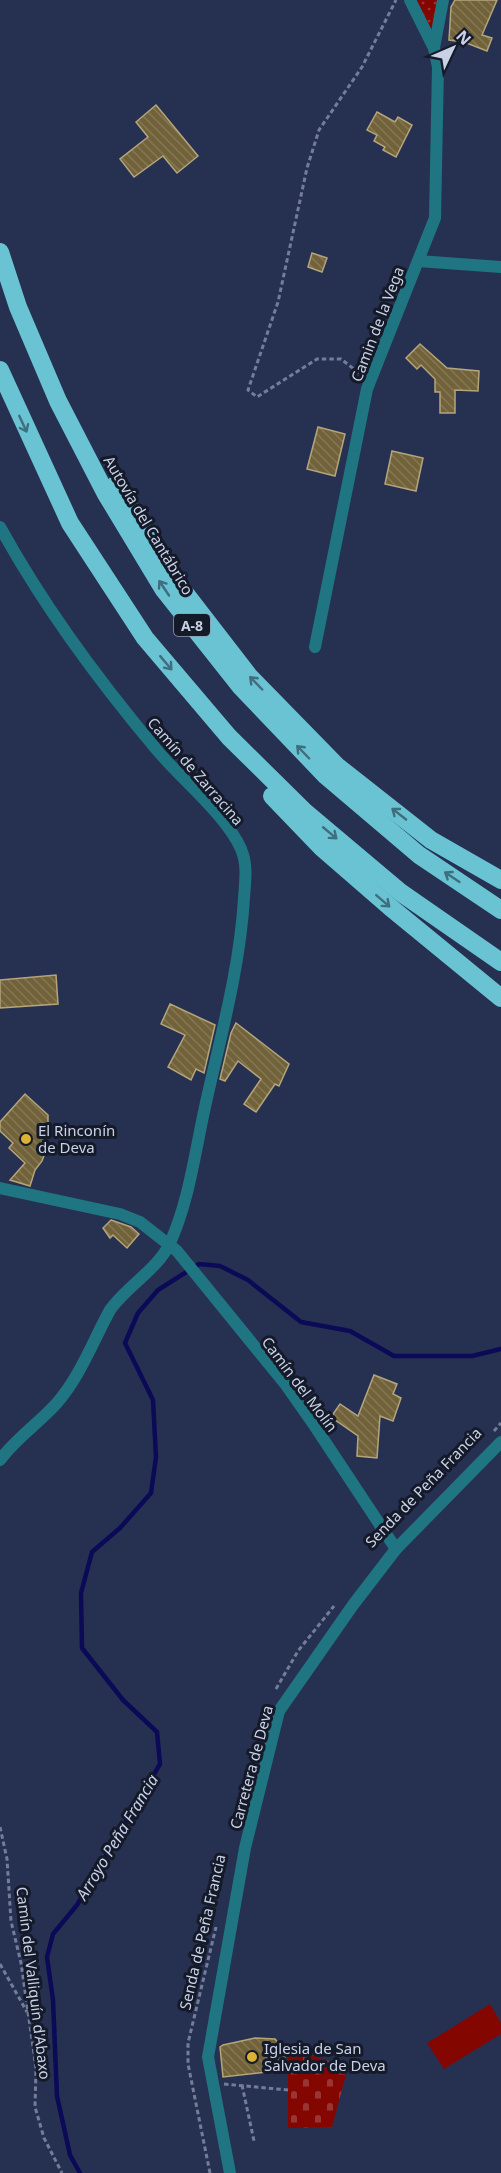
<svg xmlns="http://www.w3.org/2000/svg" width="501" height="2173" font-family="'Noto Sans',sans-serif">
<defs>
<pattern id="green-dots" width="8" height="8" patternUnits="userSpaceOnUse" patternTransform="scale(1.5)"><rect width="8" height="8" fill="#840601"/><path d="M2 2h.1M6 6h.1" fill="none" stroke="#993532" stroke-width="1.8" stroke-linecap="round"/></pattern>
<pattern id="cemetery-stones" width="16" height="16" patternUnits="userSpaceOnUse" patternTransform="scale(1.5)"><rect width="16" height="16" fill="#840601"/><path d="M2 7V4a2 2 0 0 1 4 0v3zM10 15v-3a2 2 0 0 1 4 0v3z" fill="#993532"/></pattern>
<pattern id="building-back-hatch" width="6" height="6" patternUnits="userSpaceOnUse" patternTransform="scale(1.5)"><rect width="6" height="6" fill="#716239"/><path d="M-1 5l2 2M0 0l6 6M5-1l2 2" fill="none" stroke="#847756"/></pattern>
</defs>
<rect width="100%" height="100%" fill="#263152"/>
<path fill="url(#green-dots)" d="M 410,0 L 443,0 L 434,48 Z"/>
<path fill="url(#cemetery-stones)" d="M 288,2048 L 348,2067 L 332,2127 L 288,2128 Z"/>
<path fill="#840601" d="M 490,2004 L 501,2023 L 501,2034 L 444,2069 L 427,2043 Z"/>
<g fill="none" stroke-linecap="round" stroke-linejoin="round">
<path stroke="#0a0a57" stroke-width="4.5" d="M 80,2173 L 70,2155 L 57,2096 L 53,2000 L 47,1957 L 53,1934 L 77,1905 L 160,1764 L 157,1732 L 123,1700 L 82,1648 L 81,1593 L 92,1552 L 120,1528 L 151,1493 L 156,1457 L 153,1400 L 125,1343 L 138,1313 L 158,1290 L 199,1264 L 220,1266 L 248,1280 L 301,1322 L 350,1331 L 394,1356 L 472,1356 L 501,1349"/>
</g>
<g fill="url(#building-back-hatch)" stroke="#b5a57a" stroke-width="1.5">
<path d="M 455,0 L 497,0 L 482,35 L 492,38 L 487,51 L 464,42 L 449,40 L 451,7 Z"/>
<path d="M 156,105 L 198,156 L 177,173 L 163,156 L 134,177 L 120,159 L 148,137 L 136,122 Z"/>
<path d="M 377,112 L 395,122 L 398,117 L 412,125 L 396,157 L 383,150 L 385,147 L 374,141 L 377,135 L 367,130 Z"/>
<path d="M 312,253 L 327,258 L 322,272 L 308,267 Z"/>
<path d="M 420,344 L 447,368 L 479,371 L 478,391 L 455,390 L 455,413 L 440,413 L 440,392 L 435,392 L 435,379 L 421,365 L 417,369 L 406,358 Z"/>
<path d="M 318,427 L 345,434 L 335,476 L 307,469 Z"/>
<path d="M 392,451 L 423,458 L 416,491 L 385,484 Z"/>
<path d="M 56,975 L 58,1004 L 0,1008 L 0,980 Z"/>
<path d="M 170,1004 L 215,1025 L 204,1073 L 196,1069 L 191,1080 L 168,1067 L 185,1035 L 161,1024 Z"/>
<path d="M 236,1023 L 289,1064 L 279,1086 L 275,1084 L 256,1112 L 244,1104 L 261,1079 L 238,1061 L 225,1081 L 220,1079 L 231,1033 Z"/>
<path d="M 25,1094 L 48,1115 L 48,1135 L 38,1147 L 45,1153 L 42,1161 L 35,1170 L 30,1186 L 10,1180 L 25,1163 L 9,1148 L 13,1143 L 0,1131 L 0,1122 Z"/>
<path d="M 111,1220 L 131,1227 L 139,1234 L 127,1248 L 113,1235 L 110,1238 L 103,1228 Z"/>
<path d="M 374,1375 L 397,1384 L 393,1394 L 401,1398 L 393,1421 L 380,1416 L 377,1458 L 357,1456 L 358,1436 L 331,1417 L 340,1404 L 358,1416 Z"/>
<path d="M 255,2038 L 275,2039 L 285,2050 L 285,2060 L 275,2071 L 223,2077 L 220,2047 L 223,2045 Z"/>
</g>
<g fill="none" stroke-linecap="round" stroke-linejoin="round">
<g stroke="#737d98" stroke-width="3" stroke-dasharray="4.5 3" stroke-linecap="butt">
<path d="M 359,373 L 341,359 L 317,359 L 257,397 L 248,390 L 278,302 L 307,168 L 319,130 L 362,67 L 396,0"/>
<path d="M 494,1431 L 501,1423"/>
<path d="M 276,1689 L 298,1651 L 334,1606"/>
<path d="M 0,1827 L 7,1859 L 11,1921 L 21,1963 L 36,2068 L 35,2107 L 44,2138 L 62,2173"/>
<path d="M 0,1964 L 27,2012"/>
<path d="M 224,2084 L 288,2090"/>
<path d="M 242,2085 L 254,2141"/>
<path d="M 210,2173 L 188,2064 L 188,2043 L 216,1927"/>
</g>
<g stroke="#207582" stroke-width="12">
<path d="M 434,48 L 443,0"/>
<path d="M 418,261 L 501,267"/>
<path d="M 0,527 C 44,607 98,680 156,749 C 180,778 227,816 241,849 C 248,865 245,882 244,898 C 240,968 220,1039 205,1107 C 195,1152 189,1201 170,1243 C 159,1268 126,1287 110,1310 C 93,1341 80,1377 56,1404 C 38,1424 16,1438 0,1460"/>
<path d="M 315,647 L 367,389 L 435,218 L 438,67 L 434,48 L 410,0"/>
<path d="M 0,1188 L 120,1214 L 140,1222 L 177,1251 L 286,1385 L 312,1422 L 396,1549"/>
</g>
<path stroke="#207582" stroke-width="12" d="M 230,2173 L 208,2057 L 245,1848 L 279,1711 L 353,1605 L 396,1549 L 501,1442"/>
<g stroke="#69c3d2" stroke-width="18">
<path d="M 0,252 L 18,307 L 58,401 L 106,494 L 164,590 L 240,686 L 326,776 L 419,855 L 501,910"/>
<path d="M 0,370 L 70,523 L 145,638 L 229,737 L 305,812 L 400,892 L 501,962"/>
<path d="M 115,485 L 178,584 L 249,676 L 337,766 L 431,840 L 501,880"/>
<path d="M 272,796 L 322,848 L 390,907 L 501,998"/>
</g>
</g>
<defs><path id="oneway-shaft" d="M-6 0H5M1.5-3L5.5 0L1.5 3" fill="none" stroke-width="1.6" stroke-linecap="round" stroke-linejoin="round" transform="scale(1.5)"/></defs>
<g stroke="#3f6e7e">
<use href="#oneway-shaft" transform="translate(23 424) rotate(65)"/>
<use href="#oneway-shaft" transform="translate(164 588) rotate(-124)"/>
<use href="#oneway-shaft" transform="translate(166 663) rotate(50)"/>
<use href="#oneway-shaft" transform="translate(256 683) rotate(-134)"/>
<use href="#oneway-shaft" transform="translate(303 752) rotate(-134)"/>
<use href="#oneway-shaft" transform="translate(399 814) rotate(-142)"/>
<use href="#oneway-shaft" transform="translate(330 833) rotate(40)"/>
<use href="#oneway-shaft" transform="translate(452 877) rotate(-146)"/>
<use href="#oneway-shaft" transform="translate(383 901) rotate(41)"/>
</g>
<g fill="#dbb233" stroke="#151a29" stroke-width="2">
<circle cx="26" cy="1139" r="6"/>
<circle cx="252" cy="2057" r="6"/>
</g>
<g text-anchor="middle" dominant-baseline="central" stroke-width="6" stroke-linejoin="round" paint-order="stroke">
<rect fill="#151a29" stroke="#939aad" stroke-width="1.5" x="174" y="614" width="36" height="22" rx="4.5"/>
<g font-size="14" font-weight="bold" fill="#c9d1e6">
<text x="192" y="625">A-8</text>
</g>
<g font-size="15" fill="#c9d1e6" stroke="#151a29">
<text transform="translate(377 324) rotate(-69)">Camin de la Vega</text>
<text transform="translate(149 525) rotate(59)">Autovía del Cantábrico</text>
<text transform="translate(196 771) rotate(49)">Camín de Zarracina</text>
<text transform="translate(300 1384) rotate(53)">Camín del Molín</text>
<text transform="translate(423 1487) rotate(-46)">Senda de Peña Francia</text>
<text transform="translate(251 1767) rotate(-75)">Carretera de Deva</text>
<text transform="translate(202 1932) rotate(-77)">Senda de Peña Francia</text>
<text transform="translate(34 1983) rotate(83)">Camín del Valliquín d'Abaxo</text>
</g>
<g font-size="15" fill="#c9d1e6" stroke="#151a29" text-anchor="start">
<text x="38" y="1130">El Rinconín<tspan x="38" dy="17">de Deva</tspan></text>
<text x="264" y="2048">Iglesia de San<tspan x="264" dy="17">Salvador de Deva</tspan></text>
</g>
<g font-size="16" font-style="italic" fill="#c6cfea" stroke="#151a29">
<text transform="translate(117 1837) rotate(-59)">Arroyo Peña Francia</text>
</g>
</g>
<g transform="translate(453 48) rotate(46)" stroke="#151a29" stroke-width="4.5" paint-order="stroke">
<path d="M0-4.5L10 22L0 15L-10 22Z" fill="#c9d1e6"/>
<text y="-9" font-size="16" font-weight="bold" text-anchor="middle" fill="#c9d1e6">N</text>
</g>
</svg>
